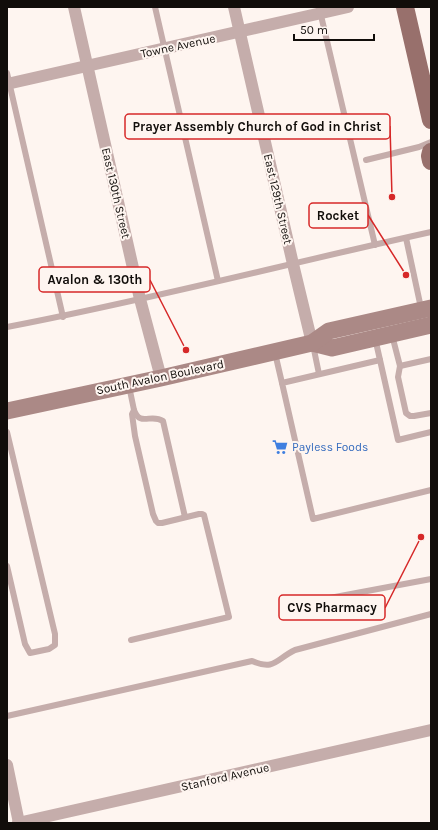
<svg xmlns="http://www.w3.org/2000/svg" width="438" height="830" font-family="Karla,sans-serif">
<rect width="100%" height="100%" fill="#fef5f0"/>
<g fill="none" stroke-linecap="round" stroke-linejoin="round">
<g stroke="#c5adab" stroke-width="6">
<path d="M 155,7 L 218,281"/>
<path d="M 319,7 L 375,245"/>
<path d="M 7,73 L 63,317"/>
<path d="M 366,160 L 419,147 L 431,142"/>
<path d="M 406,238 L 421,308"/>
<path d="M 7,327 C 149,300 290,263 431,232"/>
<path d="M 392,335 L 400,366 L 431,359"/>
<path d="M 375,338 L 380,360"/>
<path d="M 313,345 L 319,374"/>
<path d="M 275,353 L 282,383"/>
<path d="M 400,366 L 398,377 L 406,413 L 410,416 L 414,416 L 431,413"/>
<path d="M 129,386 L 134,410 L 132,414 L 135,436 L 153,514 L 156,521 L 158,523 L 162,523 L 199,514 L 202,514 L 204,515 L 229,617 L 131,640"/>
<path d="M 134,410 C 140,427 151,413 163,421 L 185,517"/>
<path d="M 7,432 L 55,634 L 55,645 L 49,649 L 30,653 L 25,644 L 7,566"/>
<path d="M 431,432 L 398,440 L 380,360 L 282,383 L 313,519 L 431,490"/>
<path d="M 319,600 L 431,579"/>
<path d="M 7,716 L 252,661 C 275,671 276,659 295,650 L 431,614"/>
</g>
<g stroke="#c5adab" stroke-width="12">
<path d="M 74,7 L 140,299 L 161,378"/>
<path d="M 234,7 L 293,264 L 312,343"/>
<path d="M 7,84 L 348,7"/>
<path d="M 7,765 L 19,823"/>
<path d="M 18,823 L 431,730"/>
</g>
<g stroke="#ab8986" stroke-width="17">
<path d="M 312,343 L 332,348 L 431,325"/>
<path d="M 7,411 L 161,378 L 312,343 L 329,331 L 431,308"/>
</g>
<g stroke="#98706c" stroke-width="18">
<path d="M 405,7 L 431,120"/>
<path d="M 431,152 L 430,156 L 431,161"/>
</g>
</g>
<defs>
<symbol id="supermarket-bare" viewBox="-9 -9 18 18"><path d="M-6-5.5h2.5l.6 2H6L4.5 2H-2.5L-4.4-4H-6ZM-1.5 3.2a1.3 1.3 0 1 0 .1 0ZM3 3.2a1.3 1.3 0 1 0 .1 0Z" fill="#3f7fe0" stroke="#fef5f0" stroke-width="2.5" paint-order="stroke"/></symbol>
</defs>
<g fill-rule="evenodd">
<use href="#supermarket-bare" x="269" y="436" width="22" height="22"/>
</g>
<g text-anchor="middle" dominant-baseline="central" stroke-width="4" stroke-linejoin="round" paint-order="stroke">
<g font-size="12" fill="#110d0a" stroke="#fef5f0">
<text transform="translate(178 46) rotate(-12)">Towne Avenue</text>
<text transform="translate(116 193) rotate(77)">East 130th Street</text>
<text transform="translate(278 199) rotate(77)">East 129th Street</text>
<text transform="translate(160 377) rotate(-12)">South Avalon Boulevard</text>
<text transform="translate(225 777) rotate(-13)">Stanford Avenue</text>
</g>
<g font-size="12" fill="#366cbe" stroke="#fef5f0" text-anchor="start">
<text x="292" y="447">Payless Foods</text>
</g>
</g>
<path fill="none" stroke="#d62828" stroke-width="1.5" d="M392 197L390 126M406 275L368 215M186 350L150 280M421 537L385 608"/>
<g fill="#d62828" stroke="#fef5f0" stroke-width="1.5">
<circle cx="392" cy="197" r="4"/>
<circle cx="406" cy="275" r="4"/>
<circle cx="186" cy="350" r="4"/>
<circle cx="421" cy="537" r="4"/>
</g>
<g fill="#fef5f0" stroke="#d62828" stroke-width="1.5">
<rect x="125" y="114" width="265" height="25" rx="4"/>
<rect x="309" y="203" width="59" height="25" rx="4"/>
<rect x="39" y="267" width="111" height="25" rx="4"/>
<rect x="279" y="595" width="106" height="25" rx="4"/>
</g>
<g font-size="13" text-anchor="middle" font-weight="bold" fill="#110d0a">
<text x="257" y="131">Prayer Assembly Church of God in Christ</text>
<text x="338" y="220">Rocket</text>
<text x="95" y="284">Avalon &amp; 130th</text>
<text x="332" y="612">CVS Pharmacy</text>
</g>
<rect width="438" height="830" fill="none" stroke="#110d0a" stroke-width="16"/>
<path d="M294 34v6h80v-6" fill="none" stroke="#110d0a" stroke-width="2"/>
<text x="300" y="34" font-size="12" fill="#110d0a" stroke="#fef5f0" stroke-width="3" paint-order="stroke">50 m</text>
</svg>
